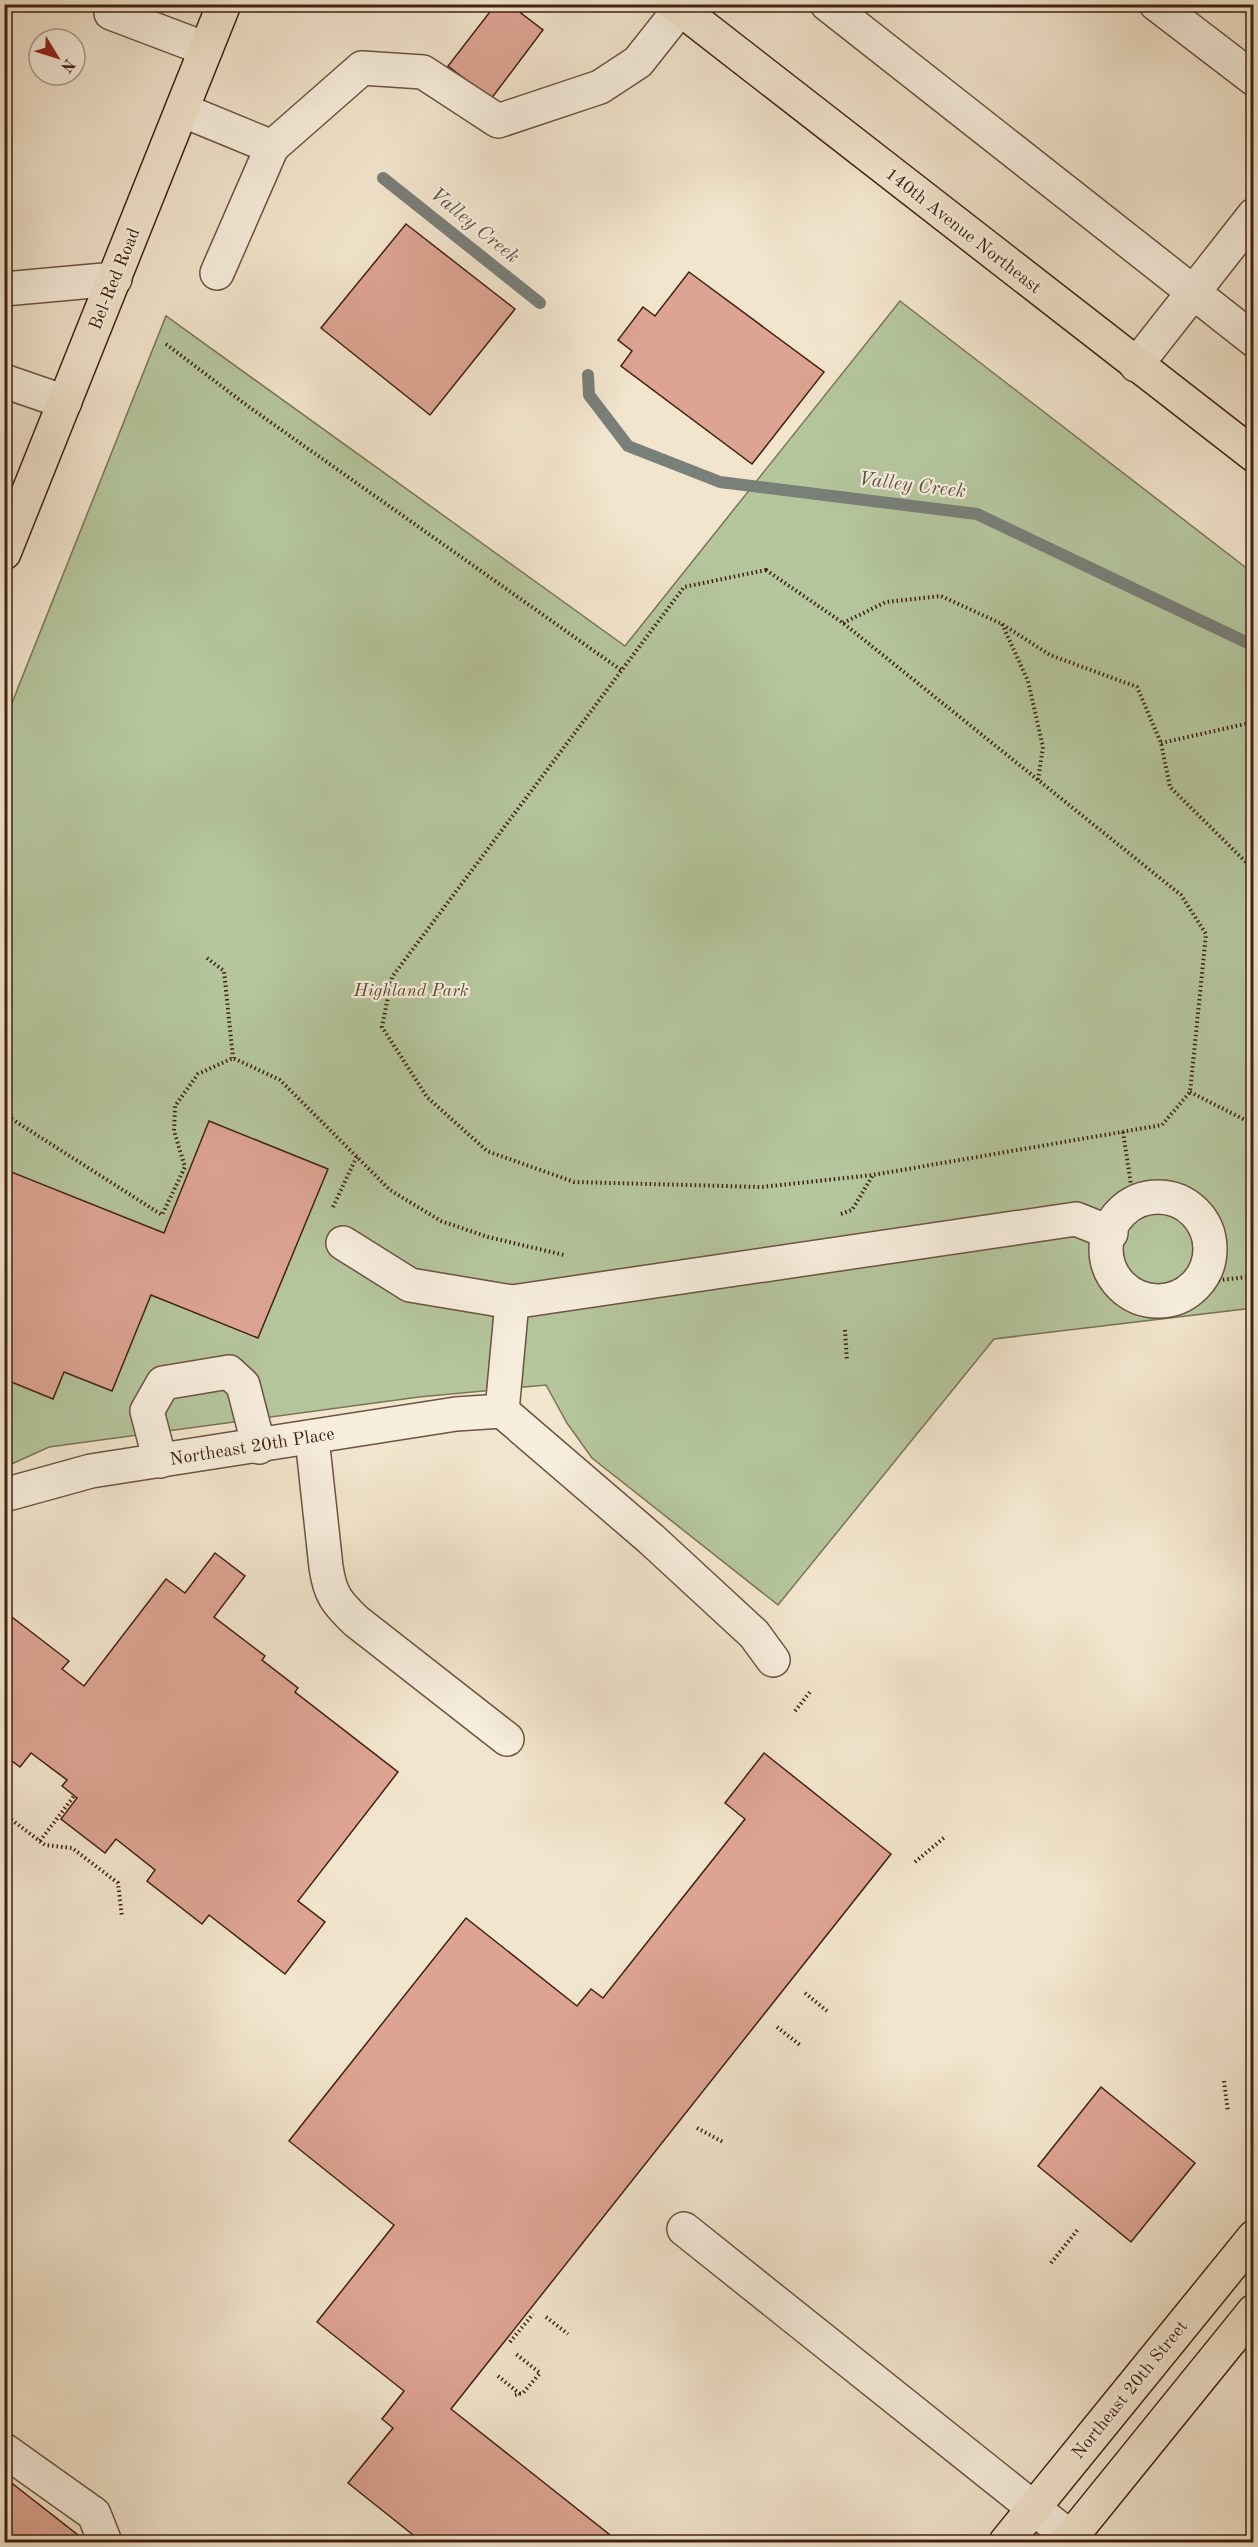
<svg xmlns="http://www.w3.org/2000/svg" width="1258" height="2547" font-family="'Old Standard TT',serif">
<rect width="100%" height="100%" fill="#f2e5cd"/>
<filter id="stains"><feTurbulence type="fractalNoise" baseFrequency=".00333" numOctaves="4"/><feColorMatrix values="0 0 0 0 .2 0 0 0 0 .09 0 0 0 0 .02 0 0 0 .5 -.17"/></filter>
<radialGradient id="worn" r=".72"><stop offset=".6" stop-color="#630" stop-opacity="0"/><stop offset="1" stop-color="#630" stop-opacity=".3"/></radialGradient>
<path fill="#b5c69d" stroke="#7c7457" stroke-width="1.5" d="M 900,301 L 1253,573 L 1253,1308 L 994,1339 L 778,1605 L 592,1458 L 567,1423 L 546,1385 L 419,1397 L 49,1447 L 5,1467 L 4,723 L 166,316 L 625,646 Z"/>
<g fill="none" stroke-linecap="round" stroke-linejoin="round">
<g stroke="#797f79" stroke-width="12">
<path d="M 383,178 L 540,303"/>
<path d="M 588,375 L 589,395 L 628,446 L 720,482 L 977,514 L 1254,646"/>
</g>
</g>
<g fill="#dda493" stroke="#422211" stroke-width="1.5">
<path d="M 496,4 L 509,4 L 543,30 L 491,99 L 448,66 Z"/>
<path d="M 406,224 L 515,309 L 430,415 L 321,328 Z"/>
<path d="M 689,272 L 824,372 L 752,464 L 621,366 L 632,351 L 618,340 L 643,307 L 655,316 Z"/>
<path d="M 209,1121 L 328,1169 L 258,1338 L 151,1295 L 112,1391 L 64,1372 L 53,1399 L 4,1379 L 4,1169 L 164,1233 Z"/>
<path d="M 215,1553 L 245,1576 L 214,1617 L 265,1656 L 262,1660 L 298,1688 L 295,1692 L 398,1772 L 298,1901 L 325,1922 L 285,1974 L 209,1915 L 202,1924 L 147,1881 L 155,1870 L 116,1839 L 105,1853 L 61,1819 L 77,1798 L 62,1786 L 67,1780 L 31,1753 L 20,1767 L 4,1755 L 4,1611 L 69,1661 L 62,1669 L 84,1686 L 166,1579 L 185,1593 Z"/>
<path d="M 764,1753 L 891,1854 L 451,2409 L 619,2542 L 422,2542 L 348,2483 L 393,2428 L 382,2419 L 404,2391 L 317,2322 L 394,2225 L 289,2141 L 466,1918 L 577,2006 L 591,1989 L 603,1998 L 745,1819 L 725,1803 Z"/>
<path d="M 1101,2087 L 1195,2163 L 1131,2242 L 1038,2166 Z"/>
<path d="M 4,2477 L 87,2542 L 4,2542 Z"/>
</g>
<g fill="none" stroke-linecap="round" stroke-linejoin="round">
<defs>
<g id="minor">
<path d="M 827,4 L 1254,340"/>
<path d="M 1156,4 L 1254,79"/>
<path d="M 111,13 L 206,49"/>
<path d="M 182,110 L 272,147 L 217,273"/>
<path d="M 272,147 L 362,68 L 423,72 L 498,121 L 600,87 L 638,62 L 680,9"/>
<path d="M 4,289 L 115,279"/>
<path d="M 1136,365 L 1254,215"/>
<path d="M 4,381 L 65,402"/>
<circle cx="1158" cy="1249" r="52"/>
<path d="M 343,1243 L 410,1285 L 512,1302"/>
<path d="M 502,1411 L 512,1302 L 1076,1219 L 1111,1233"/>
<path d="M 502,1411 L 651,1539 L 754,1634 L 773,1660"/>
<path d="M 312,1438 L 326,1567 C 330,1594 336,1602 356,1621 L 507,1739"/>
<path d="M 160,1461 L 147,1411 L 163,1383 L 229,1372 L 243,1385 L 259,1447"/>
<path d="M 4,1495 L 91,1471 L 456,1414 L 502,1411"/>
<path d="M 684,2229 L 1076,2542"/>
<path d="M 4,2450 L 94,2514 L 105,2542"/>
</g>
<g id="major">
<path d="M 674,4 L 1254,455"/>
<path d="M 4,553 L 224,4"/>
<path d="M 1006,2542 L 1254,2237"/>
<path d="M 1067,2542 L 1254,2311"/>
</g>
</defs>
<use href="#minor" stroke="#6e5340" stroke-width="36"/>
<use href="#major" stroke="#422211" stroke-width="36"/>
<g stroke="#422211" stroke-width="4" stroke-dasharray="1.5 3" stroke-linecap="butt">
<path d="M 166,344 L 249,407 L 621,670"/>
<path d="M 766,570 L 843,623 L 1181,895 L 1206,934 L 1190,1092 L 1162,1125 L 873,1175 L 762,1187 L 574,1182 L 487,1151 L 427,1097 L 382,1027 L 392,977 L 684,587 Z"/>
<path d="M 843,623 L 886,602 L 941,596 L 1002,624 L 1050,655 L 1137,687 L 1161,743 L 1170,787 L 1254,870"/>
<path d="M 1002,624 L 1028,681 L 1043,747 L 1038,780"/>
<path d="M 1161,743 L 1254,722"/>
<path d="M 207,958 L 224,971 L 233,1058"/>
<path d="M 1190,1092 L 1247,1121 L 1254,1128"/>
<path d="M 4,1114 L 162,1215 L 185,1167 L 174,1131 L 175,1106 L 198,1074 L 233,1058 L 280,1080 L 390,1190 L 441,1221 L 488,1237 L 564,1255"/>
<path d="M 1123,1132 L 1131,1185"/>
<path d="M 333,1207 L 357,1156"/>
<path d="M 841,1214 L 852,1210 L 873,1175"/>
<path d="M 1196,1283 L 1254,1276"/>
<path d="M 845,1330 L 847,1361"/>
<path d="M 795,1711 L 810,1692"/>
<path d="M 4,1814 L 45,1845 L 72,1848 L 118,1883 L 122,1917"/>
<path d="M 40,1841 L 74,1796"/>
<path d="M 915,1862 L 946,1836"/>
<path d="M 805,1993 L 827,2011"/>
<path d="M 777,2027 L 800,2045"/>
<path d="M 1224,2081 L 1228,2112"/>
<path d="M 697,2128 L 723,2142"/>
<path d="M 1051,2263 L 1079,2228"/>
<path d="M 546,2317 L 568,2334"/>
<path d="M 510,2342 L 533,2314"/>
<path d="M 498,2376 L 520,2394"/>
<path d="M 515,2395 L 523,2393 L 540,2373 L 516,2354"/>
</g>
<use href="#minor" stroke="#f7eede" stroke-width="33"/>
<use href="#major" stroke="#f2e5cd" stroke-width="33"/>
</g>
<g text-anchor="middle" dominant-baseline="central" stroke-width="4.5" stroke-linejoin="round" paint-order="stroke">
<g font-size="18" fill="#422211" stroke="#f7eede">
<text transform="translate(963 231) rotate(38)">140th Avenue Northeast</text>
<text transform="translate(115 279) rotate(-68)">Bel-Red Road</text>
<text transform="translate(252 1447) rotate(-9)">Northeast 20th Place</text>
<text transform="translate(1130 2390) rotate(-51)">Northeast 20th Street</text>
</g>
<g font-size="18" font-style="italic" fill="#5f4b34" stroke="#f7eede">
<text x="411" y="991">Highland Park</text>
</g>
<g font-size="20" font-style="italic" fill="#5d5045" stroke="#f7eede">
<text transform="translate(474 226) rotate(39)">Valley Creek</text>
<text transform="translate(912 486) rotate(7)">Valley Creek</text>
</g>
</g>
<rect width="1258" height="2547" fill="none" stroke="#f2e5cd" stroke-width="24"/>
<rect x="6" y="6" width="1246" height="2535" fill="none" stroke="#422211" stroke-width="3"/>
<rect x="12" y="12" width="1234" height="2523" fill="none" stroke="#422211" stroke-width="1.5"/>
<g transform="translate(57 57) rotate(128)"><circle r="28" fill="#f7eede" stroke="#af9c8c" stroke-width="1.5"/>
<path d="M0-4.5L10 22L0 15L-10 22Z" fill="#8f2418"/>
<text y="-9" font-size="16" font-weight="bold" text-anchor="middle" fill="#422211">N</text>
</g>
<rect width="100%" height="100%" filter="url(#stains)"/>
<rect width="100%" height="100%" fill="url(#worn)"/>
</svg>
